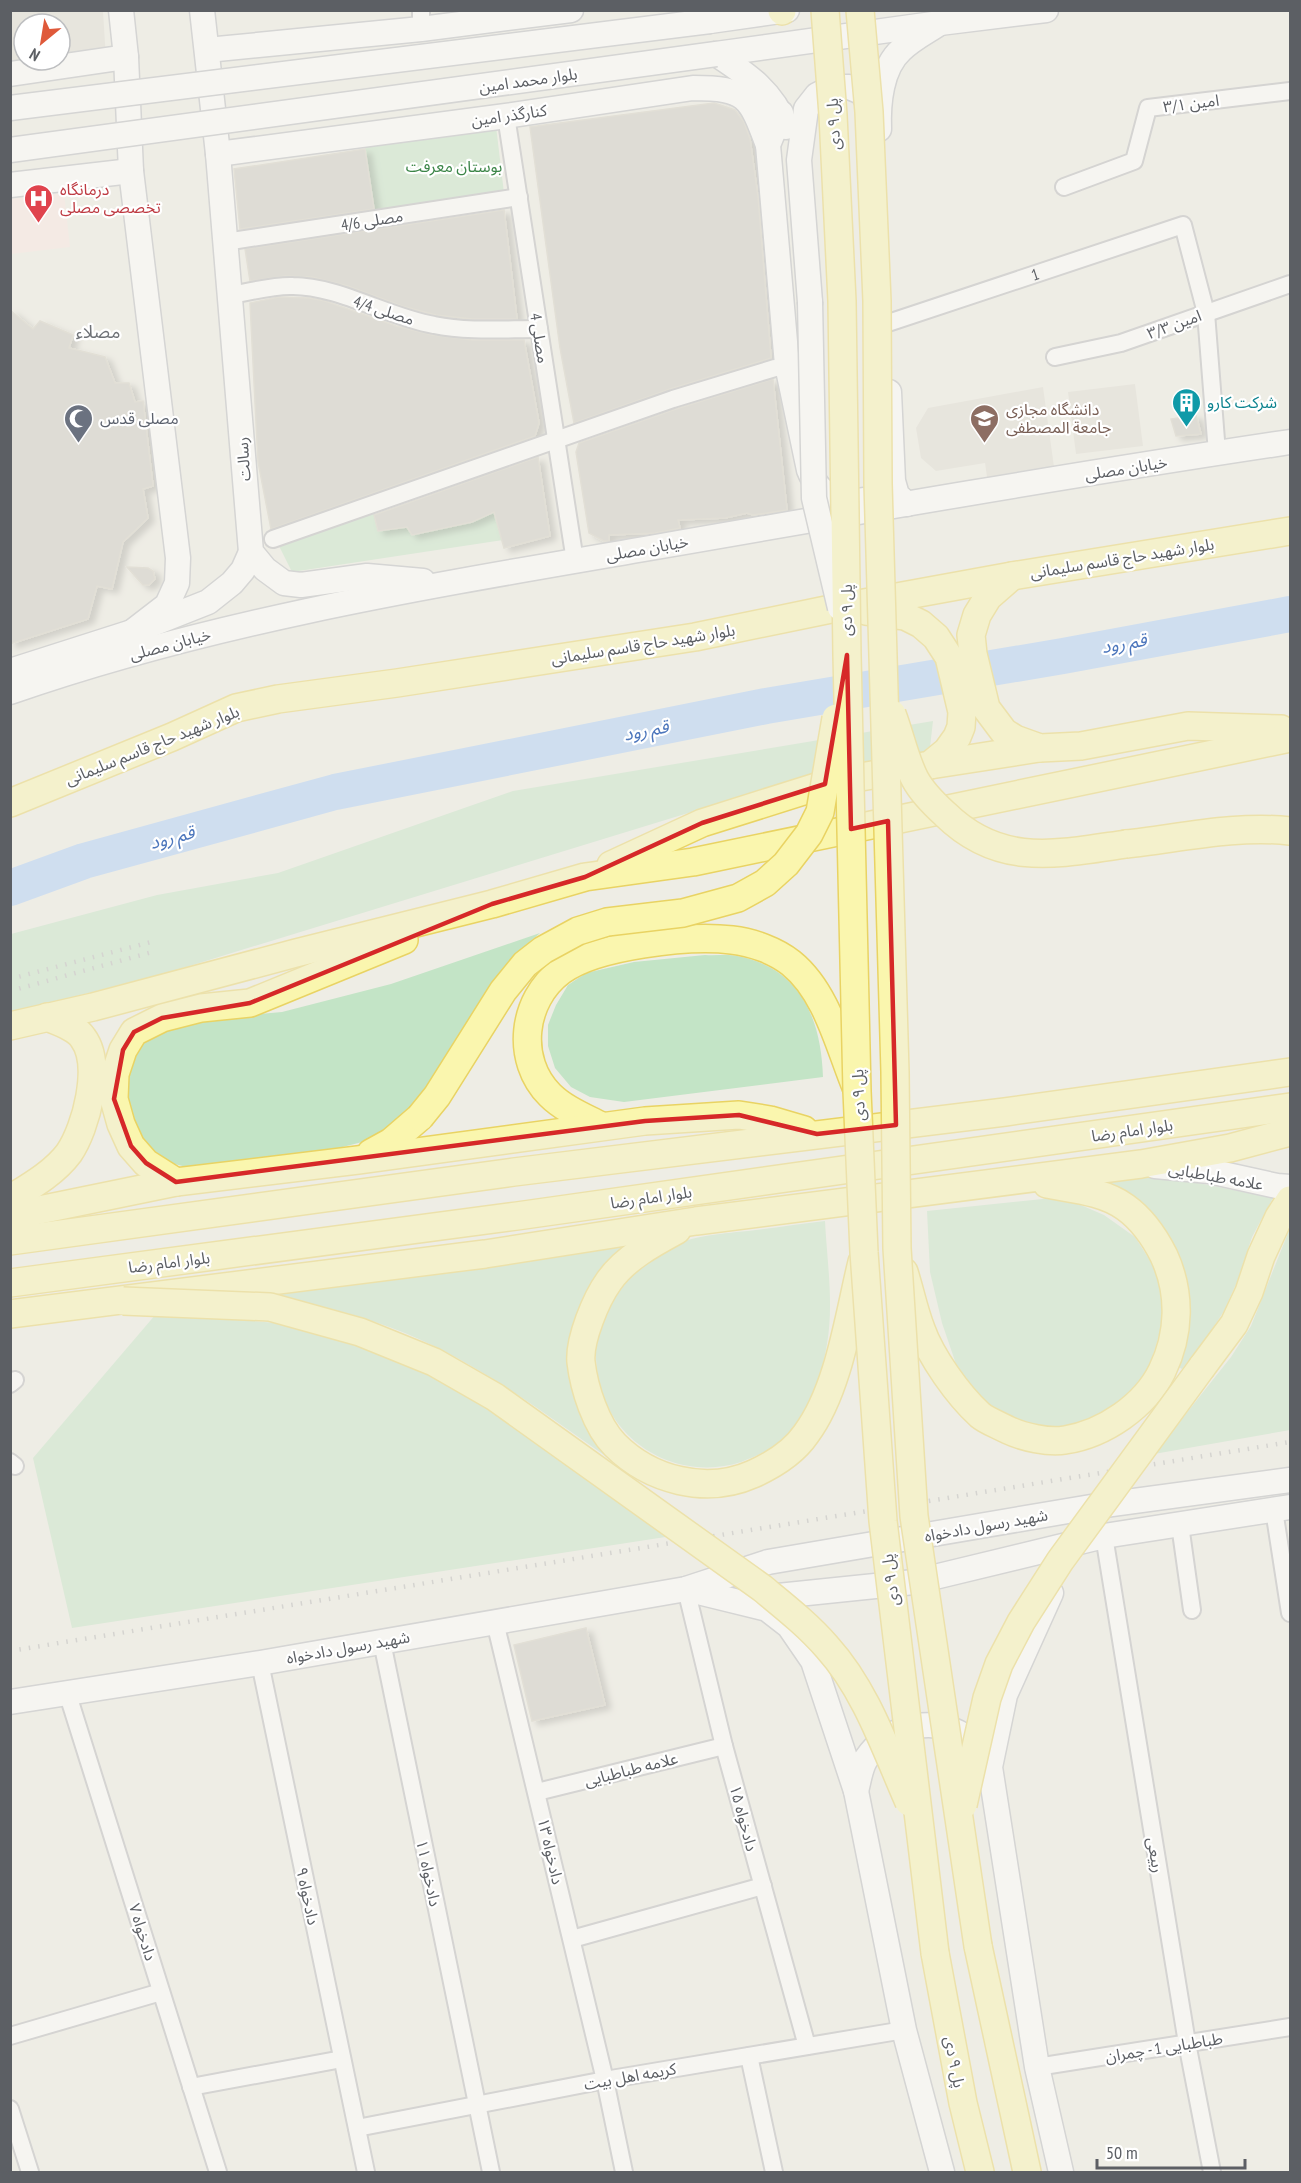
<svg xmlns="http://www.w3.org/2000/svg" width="1301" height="2183" font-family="'PT Sans Narrow','Noto Sans Arabic',sans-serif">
<defs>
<filter id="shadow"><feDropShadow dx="6" dy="4" stdDeviation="3" flood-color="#0004"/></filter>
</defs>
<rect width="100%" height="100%" fill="#eeede5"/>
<g fill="#dedcd3" fill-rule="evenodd">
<path d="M 10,11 L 103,11 L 106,59 L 11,71 ZM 24,24 L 60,24 L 60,60 L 24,60 Z"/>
<path d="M 1135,384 L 1143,446 L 1076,454 L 1068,392 Z"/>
<path d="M 1043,387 L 1054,467 L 1009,476 L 987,477 L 985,463 L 936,471 L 921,458 L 916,428 L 928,408 Z"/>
</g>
<path fill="#fae7e2" d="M 64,193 L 70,247 L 11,254 L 11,199 Z"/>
<g fill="#c3e4c6">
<path d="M 496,126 L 504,193 L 375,211 L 365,147 Z"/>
<path d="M 373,509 L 378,531 L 407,527 L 412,535 L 472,522 L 494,512 L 503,540 L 292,572 L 279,546 Z"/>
<path d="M 933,721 L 929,756 L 809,776 L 170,972 L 11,1013 L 11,934 L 157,895 L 278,873 L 513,791 Z"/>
<path d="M 540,933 L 511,959 L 408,1117 L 370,1140 L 327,1151 L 190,1168 L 167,1162 L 146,1150 L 135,1137 L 123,1078 L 138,1041 L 164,1028 L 205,1019 L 282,1012 L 391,984 Z"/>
<path d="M 705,955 C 715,956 727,954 737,956 C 801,968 821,1019 823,1077 L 624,1102 L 590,1097 L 571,1087 L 555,1068 L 548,1046 L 548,1025 L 556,1005 L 568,985 L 586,973 L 634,962 Z"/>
<path d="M 1139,1177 L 1173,1178 L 1273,1198 L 1252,1237 L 1237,1282 L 1224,1311 L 1205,1340 L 1182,1369 L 1177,1366 L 1187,1301 L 1100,1180 Z"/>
<path d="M 1062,1197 L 1104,1215 L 1135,1237 L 1158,1273 L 1166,1305 L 1159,1335 L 1149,1369 L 1136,1388 L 1111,1408 L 1083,1424 L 1060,1428 L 1028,1426 L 1004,1414 L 979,1398 L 957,1367 L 942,1323 L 930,1272 L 927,1211 Z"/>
<path d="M 825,1221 C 827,1261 834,1304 827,1344 C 821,1380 807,1419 778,1443 C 767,1452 754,1457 741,1462 C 680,1482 612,1445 599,1381 C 595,1361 594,1342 601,1323 C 611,1292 632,1267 660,1251 C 689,1236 717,1234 748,1231 C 774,1228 799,1224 825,1221 Z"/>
<path d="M 1290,1228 L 1290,1430 L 1154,1454 L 1231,1357 L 1251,1326 Z"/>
<path d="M 638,1237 C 628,1244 616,1251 608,1260 C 577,1296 560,1345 573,1393 C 579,1416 593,1435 604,1455 C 541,1411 478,1363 405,1333 C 360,1315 312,1303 264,1294 Z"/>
<path d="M 156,1314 L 195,1315 L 275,1323 L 357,1343 L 417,1368 L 498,1413 L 672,1536 L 72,1628 L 33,1458 Z"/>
</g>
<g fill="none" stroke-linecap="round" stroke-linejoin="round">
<path stroke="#a9cdfa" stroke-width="36" d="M 10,888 L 84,861 L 335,792 L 766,706 L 1063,656 L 1290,614"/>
</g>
<g fill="#cac7c2" stroke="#d2cfc3" stroke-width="1.5" filter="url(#shadow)">
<path d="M 714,103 L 735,110 L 744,122 L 750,139 L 758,197 L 771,358 L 670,389 L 574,423 L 560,348 L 530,127 Z"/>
<path d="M 365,149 L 374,209 L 240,229 L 234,169 Z"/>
<path d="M 504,210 L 517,319 L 473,319 L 436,315 L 402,306 L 348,286 L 312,277 L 285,276 L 250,281 L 245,249 Z"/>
<path d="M 279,297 L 309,298 L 325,301 L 396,326 L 432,335 L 472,340 L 524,340 L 539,423 L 535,436 L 271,529 L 258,462 L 250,303 Z"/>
<path d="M 10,310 L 33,329 L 40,321 L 73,335 L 69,348 L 105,357 L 115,383 L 129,383 L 135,402 L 143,401 L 153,486 L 143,489 L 148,518 L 123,542 L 112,589 L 97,586 L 88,619 L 10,644 Z"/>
<path d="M 773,379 L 787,510 L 753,515 L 747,513 L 725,518 L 678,520 L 680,528 L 655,533 L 609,535 L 609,541 L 604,541 L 589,533 L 576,452 L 579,443 L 676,409 Z"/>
<path d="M 1196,415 L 1201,434 L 1176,436 L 1171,419 Z"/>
<path d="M 538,457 L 550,536 L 504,548 L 494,512 L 472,522 L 412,535 L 407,527 L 378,531 L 374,515 Z"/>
<path d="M 127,567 L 148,568 L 153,571 L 155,579 L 149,585 L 143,585 Z"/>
<path d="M 586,1628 L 605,1705 L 532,1721 L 514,1645 Z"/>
</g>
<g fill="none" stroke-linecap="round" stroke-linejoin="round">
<defs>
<g id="street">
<path d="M 421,29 L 421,10"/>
<path d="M 506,116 L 575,561"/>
<path d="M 1064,187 L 1134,161 L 1148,108 L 1290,91"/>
<path d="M 225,242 L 519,197"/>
<path d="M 230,295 C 250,292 273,285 293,286 C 338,286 388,317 434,325 C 468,332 504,329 539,329"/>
<path id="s1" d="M 885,324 L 1183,225 L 1206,313 L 1217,453"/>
<path d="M 1055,357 L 1121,343 L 1290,284"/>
<path d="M 273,539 L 673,399 L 775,368"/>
<path d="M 10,1384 L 15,1380"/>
<path d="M 10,1462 L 15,1466"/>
<path d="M 1274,1510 L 1290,1613"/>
<path d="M 1180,1525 L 1192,1610"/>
<path d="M 1104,1536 L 1187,2043 L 1212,2172"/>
<path d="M 686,1589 L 724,1746 L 807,2046"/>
<path d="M 495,1622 L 605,2080 L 624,2172"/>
<path d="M 382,1642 L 491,2172"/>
<path d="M 260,1663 L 366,2172"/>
<path d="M 67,1692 L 218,2172"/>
<path d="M 537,1792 L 724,1746"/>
<path d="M 572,1939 L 763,1886"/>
<path d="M 10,2036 L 161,1992"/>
<path d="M 749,2056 L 774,2172"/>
<path d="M 1037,2067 L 1290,2027"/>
<path d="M 191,2087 L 342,2059"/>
<path d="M 10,2109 L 30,2172"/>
<path d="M 357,2128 L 605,2080 L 904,2030"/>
</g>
<g id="secondary">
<path d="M 121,10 L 126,57 L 131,171 L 178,558 L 177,583 L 167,605 L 132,632"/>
<path d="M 202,10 L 218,154 L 251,552 L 265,569 L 284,583 L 301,585 L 367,576 L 423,581"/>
<path d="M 710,21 L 787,10"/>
<path d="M 207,50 L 421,29 L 571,10"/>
<path d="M 716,54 L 940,23 L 1046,10"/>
<path d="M 716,54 C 746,74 773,91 786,127"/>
<path d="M 10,74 L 126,57"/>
<path d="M 781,113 L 768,145 L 787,365 L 809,470 C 818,493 838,507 863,500"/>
<path d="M 879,129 C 878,104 881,68 901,50 C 912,39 928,31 940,23"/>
<path d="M 218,154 L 506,116 L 693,88 C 747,88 750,97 768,145"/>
<path d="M 10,185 L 131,171"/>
<path d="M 810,302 L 799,160 L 806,109 L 817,95 L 833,87 L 849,87 L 861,92 L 875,111"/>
<path d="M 889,392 L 893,481 L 897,495 L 907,504"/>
<path d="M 10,671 L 132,632 L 208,602 L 232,583 L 243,570 L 251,552"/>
<path d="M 10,692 C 217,620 435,585 650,548 C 863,511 1076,474 1290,442"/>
<path d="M 1155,1166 L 1209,1171 L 1277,1186 L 1290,1187"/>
<path d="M 686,1589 L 767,1609 L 789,1626 L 813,1661 L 856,1791 L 904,2030 L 942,2172"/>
<path d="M 1051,1593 L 1005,1695 L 990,1767 L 1037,2067 L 1061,2172"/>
<path d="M 760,1594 L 778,1596 L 914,1582 L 1104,1536 L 1290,1507"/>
<path d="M 10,1702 L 260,1663 L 686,1589 L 768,1562 L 1097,1506 L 1290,1480"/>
<path d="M 856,1791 C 859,1781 860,1768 866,1759 C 889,1724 938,1713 971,1741 C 977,1746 981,1755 985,1760"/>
</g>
<g id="primary">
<path d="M 782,11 L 782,10"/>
<path d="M 1012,576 L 988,597 L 977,615 L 971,635 L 973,654 L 986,708 L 1004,732 L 1015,739 L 1040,748 L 1081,746 L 1188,726 L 1281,729"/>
<path d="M 930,765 L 1039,748"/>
<path d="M 10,803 L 172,737 L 236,708 L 278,699 L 397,683 L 695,637 L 831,609 L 1012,576 L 1290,531"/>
<path d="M 1126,844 C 1180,838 1237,825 1290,831"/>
<path d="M 611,865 L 702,823 L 832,782 L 930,765 L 947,751 L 957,737 L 961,727 L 962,712 L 949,657 L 936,637 L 921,624 L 905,616 L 866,611"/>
<path d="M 10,1026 L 93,1007 L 296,953 L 492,904 L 585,877 L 693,862 L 1290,738"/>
<path d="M 601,1126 C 584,1117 564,1109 550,1095 C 515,1060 522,1000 561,971 C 596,945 689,935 732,940 C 752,942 776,951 791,963 C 827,992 839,1046 856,1087"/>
<path d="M 371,1153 L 391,1142 L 420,1117"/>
<path d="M 176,1182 L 146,1163 L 131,1146 L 121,1124 L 114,1099 L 115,1074 L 123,1050 L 134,1032 L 162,1018 L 201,1008 L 250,1003 L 404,940"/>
<path d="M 10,1199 C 31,1186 54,1173 69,1153 C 86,1128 103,1065 83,1038 C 76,1027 59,1022 47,1017"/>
<path d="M 10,1216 L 176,1182 L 358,1160 L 645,1121 L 739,1115 L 770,1120 L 804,1130"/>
<path d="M 677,1230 C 653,1243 625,1258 609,1281 C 596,1299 579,1340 581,1362 C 584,1388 596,1426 615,1445 C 650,1480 706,1495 753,1474 C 773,1465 793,1453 806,1434 C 839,1390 849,1315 862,1262"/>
<path d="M 10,1241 L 514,1172 L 1005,1112 L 1290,1072"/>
<path d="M 904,1272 C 910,1291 914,1311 921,1329 C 931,1357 958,1395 980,1415 C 987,1421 999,1425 1008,1430 C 1023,1437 1049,1443 1065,1440 C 1104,1434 1145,1406 1162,1371 C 1180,1334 1181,1293 1164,1256 C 1155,1238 1142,1219 1125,1207 C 1103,1191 1072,1189 1047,1184"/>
<path d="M 10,1283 L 517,1216 L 1290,1107"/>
<path d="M 10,1314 L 485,1254 L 696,1221 L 1141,1164 L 1230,1148 L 1290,1132"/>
<path d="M 1202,1367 L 1234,1324 L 1249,1292 L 1261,1256 L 1279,1217 L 1290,1200"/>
<path d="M 978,1946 L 1027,2172"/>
<path d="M 935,1953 L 963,2103 L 980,2172"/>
</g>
</defs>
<use href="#street" stroke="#b5b6bb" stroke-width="20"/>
<use href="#secondary" stroke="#b6b8be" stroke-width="27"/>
<use href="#primary" stroke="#e9d363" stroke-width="30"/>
<use href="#street" stroke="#fff" stroke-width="16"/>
<use href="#secondary" stroke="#fff" stroke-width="24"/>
<use href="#primary" stroke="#faf6ae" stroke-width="27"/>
<g stroke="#b5b6b6" stroke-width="4.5" stroke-dasharray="1.5 8" stroke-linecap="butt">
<path d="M 10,979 L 151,942"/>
<path d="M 10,991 L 156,951"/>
<path d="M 10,1651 L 1290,1442"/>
</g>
<defs>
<g id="secondary-bridge">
<path d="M 10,108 L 710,21"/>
<path d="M 10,150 L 716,54"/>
<path d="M 810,302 L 814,498 L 840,608"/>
</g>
<g id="primary-bridge">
<path d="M 825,10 L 833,115 L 842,301 L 847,655 L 857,1091 L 864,1252 L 883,1521 L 935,1953"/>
<path d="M 860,10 L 869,112 L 877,301 L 878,483 L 895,1072 L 897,1248 L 914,1516 L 978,1946"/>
<path d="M 892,714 C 900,735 905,760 915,779 C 922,792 934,804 945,814 C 1000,868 1057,854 1126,844"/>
<path d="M 420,1117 L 437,1096 L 503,991 L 525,964 L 543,950 L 578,931 L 607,922 L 683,913 L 738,898 L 765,883 L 786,864 L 809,834 L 820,812 L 836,718"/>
<path d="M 123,1301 L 270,1307 L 360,1332 L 434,1362 L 495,1397 L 762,1588 C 785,1607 808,1625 827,1647 C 866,1690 886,1750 909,1802"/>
<path d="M 963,1805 L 987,1698 L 999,1664 L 1021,1622 L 1060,1561 L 1202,1367"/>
</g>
</defs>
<use href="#secondary-bridge" stroke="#b6b8be" stroke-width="27" stroke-linecap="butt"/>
<use href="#primary-bridge" stroke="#e9d363" stroke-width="30" stroke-linecap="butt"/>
<use href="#secondary-bridge" stroke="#fff" stroke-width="24"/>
<use href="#primary-bridge" stroke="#faf6ae" stroke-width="27"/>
</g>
<path d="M0 0H1301V2183H0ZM 847,655 L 851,829 L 888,821 L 896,1125 L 817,1134 L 739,1115 L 645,1121 L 176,1182 L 146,1163 L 131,1146 L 114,1099 L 123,1050 L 134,1032 L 162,1018 L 250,1003 L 492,904 L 585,877 L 702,823 L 825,784 Z" fill="#eeede5" fill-opacity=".55" fill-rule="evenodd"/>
<path fill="none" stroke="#d62828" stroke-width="4.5" stroke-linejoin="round" d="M 847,655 L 851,829 L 888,821 L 896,1125 L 817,1134 L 739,1115 L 645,1121 L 176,1182 L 146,1163 L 131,1146 L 114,1099 L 123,1050 L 134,1032 L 162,1018 L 250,1003 L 492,904 L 585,877 L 702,823 L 825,784 Z"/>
<defs>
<symbol id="hospital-pin" viewBox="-11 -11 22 30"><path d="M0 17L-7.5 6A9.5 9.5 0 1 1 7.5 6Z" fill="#e0444e" stroke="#fff"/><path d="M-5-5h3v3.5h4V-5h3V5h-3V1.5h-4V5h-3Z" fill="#fff"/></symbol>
<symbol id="building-pin" viewBox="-11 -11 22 30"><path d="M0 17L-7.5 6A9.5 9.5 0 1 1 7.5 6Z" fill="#0f9aa8" stroke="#fff"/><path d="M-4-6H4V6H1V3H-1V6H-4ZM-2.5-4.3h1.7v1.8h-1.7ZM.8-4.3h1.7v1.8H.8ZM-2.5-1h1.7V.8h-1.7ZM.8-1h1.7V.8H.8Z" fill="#fff"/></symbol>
<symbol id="mosque-pin" viewBox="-11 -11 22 30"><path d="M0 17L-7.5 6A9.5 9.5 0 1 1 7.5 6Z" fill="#6b7280" stroke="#fff"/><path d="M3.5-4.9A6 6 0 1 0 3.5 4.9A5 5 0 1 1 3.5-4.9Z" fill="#fff"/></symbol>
<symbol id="university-pin" viewBox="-11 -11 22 30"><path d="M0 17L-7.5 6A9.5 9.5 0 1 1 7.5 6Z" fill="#8d6e63" stroke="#fff"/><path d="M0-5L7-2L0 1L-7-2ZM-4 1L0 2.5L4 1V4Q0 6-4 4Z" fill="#fff"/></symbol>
</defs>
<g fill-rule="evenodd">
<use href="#hospital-pin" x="22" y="182" width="33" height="45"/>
<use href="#building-pin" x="1170" y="386" width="33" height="45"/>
<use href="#mosque-pin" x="62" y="402" width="33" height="45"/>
<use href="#university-pin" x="968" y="402" width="33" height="45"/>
</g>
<g text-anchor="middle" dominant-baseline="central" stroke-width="4.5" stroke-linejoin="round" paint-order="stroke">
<g font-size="16" fill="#5c5f64" stroke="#fff">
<text transform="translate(528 80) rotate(-8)">بلوار محمد امین</text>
<text transform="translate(1191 103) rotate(-7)">امین ۳/۱</text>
<text transform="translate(509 115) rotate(-8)">کنارگذر امین</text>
<text transform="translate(833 124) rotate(-93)">پل ۹ دی</text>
<text transform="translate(372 220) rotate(-9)">مصلی 4/6</text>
<text stroke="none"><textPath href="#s1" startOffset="158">1</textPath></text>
<text transform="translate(384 310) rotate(18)">مصلی 4/4</text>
<text transform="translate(1174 324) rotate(-20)">امین ۳/۳</text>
<text transform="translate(540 338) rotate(81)">مصلی 4</text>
<text transform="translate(243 459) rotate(-94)">رسالت</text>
<text transform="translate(1126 468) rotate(-9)">خیابان مصلی</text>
<text transform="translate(647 548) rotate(-10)">خیابان مصلی</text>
<text transform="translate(1122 558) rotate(-9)">بلوار شهید حاج قاسم سلیمانی</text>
<text transform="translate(846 610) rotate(-90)">پل ۹ دی</text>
<text transform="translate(170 644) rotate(-15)">خیابان مصلی</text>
<text transform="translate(643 644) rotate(-9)">بلوار شهید حاج قاسم سلیمانی</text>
<text transform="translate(152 745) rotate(-22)">بلوار شهید حاج قاسم سلیمانی</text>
<text transform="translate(858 1095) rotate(-92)">پل ۹ دی</text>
<text transform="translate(1132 1130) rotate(-8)">بلوار امام رضا</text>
<text transform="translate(1216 1176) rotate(10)">علامه طباطبایی</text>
<text transform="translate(651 1197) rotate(-8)">بلوار امام رضا</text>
<text transform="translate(169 1262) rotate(-7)">بلوار امام رضا</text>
<text transform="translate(986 1525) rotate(-10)">شهید رسول دادخواه</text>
<text transform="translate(890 1580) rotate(-97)">پل ۹ دی</text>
<text transform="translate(348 1647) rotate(-10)">شهید رسول دادخواه</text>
<text transform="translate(631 1769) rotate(-14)">علامه طباطبایی</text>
<text transform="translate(744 1818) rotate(75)">دادخواه ۱۵</text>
<text transform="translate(551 1851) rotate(77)">دادخواه ۱۳</text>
<text transform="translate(1156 1855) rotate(81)">ربیعی</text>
<text transform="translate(429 1873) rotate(78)">دادخواه ۱۱</text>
<text transform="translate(308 1896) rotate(78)">دادخواه ۹</text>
<text transform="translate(143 1932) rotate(73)">دادخواه ۷</text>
<text transform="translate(1164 2047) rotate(-9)">طباطبایی 1 - چمران</text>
<text transform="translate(955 2062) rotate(79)">پل ۹ دی</text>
<text transform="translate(630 2076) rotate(-10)">کریمه اهل بیت</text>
</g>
<g font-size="16" fill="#3b8547" stroke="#fff">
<text x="454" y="166">بوستان معرفت</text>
</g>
<g font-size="16" fill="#be3a42" stroke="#fff" text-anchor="start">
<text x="60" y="189">درمانگاه<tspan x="60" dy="18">تخصصی مصلی</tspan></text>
</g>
<g font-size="16" fill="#0d838f" stroke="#fff" text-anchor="start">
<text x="1207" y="402">شرکت کارو</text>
</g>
<g font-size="16" fill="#785e54" stroke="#fff" text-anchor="start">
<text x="1006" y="409">دانشگاه مجازی<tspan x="1006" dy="18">جامعة المصطفی</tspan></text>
</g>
<g font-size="16" fill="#5b616d" stroke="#fff" text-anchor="start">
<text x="100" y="418">مصلی قدس</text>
</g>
<g font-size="18" fill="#6e7176" stroke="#fff">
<text x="98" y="331">مصلاء</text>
</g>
<g font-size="18" font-style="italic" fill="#4c76bc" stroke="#fff">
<text transform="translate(1124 643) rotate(-10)">قم رود</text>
<text transform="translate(646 730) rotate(-11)">قم رود</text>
<text transform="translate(172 837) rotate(-15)">قم رود</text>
</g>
</g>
<rect width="1301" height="2183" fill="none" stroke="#5c5f64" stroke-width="24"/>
<g transform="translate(42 42) rotate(210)"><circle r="28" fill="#ffffff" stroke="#bebfc1" stroke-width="1.5"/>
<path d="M0-4.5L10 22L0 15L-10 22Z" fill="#df593a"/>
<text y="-9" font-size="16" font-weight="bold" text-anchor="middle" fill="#5c5f64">N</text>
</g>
<path d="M1097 2159v9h148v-9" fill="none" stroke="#5c5f64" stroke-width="3"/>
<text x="1106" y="2159" font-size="18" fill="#5c5f64" stroke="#ffffff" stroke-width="4.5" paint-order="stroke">50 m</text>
</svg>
